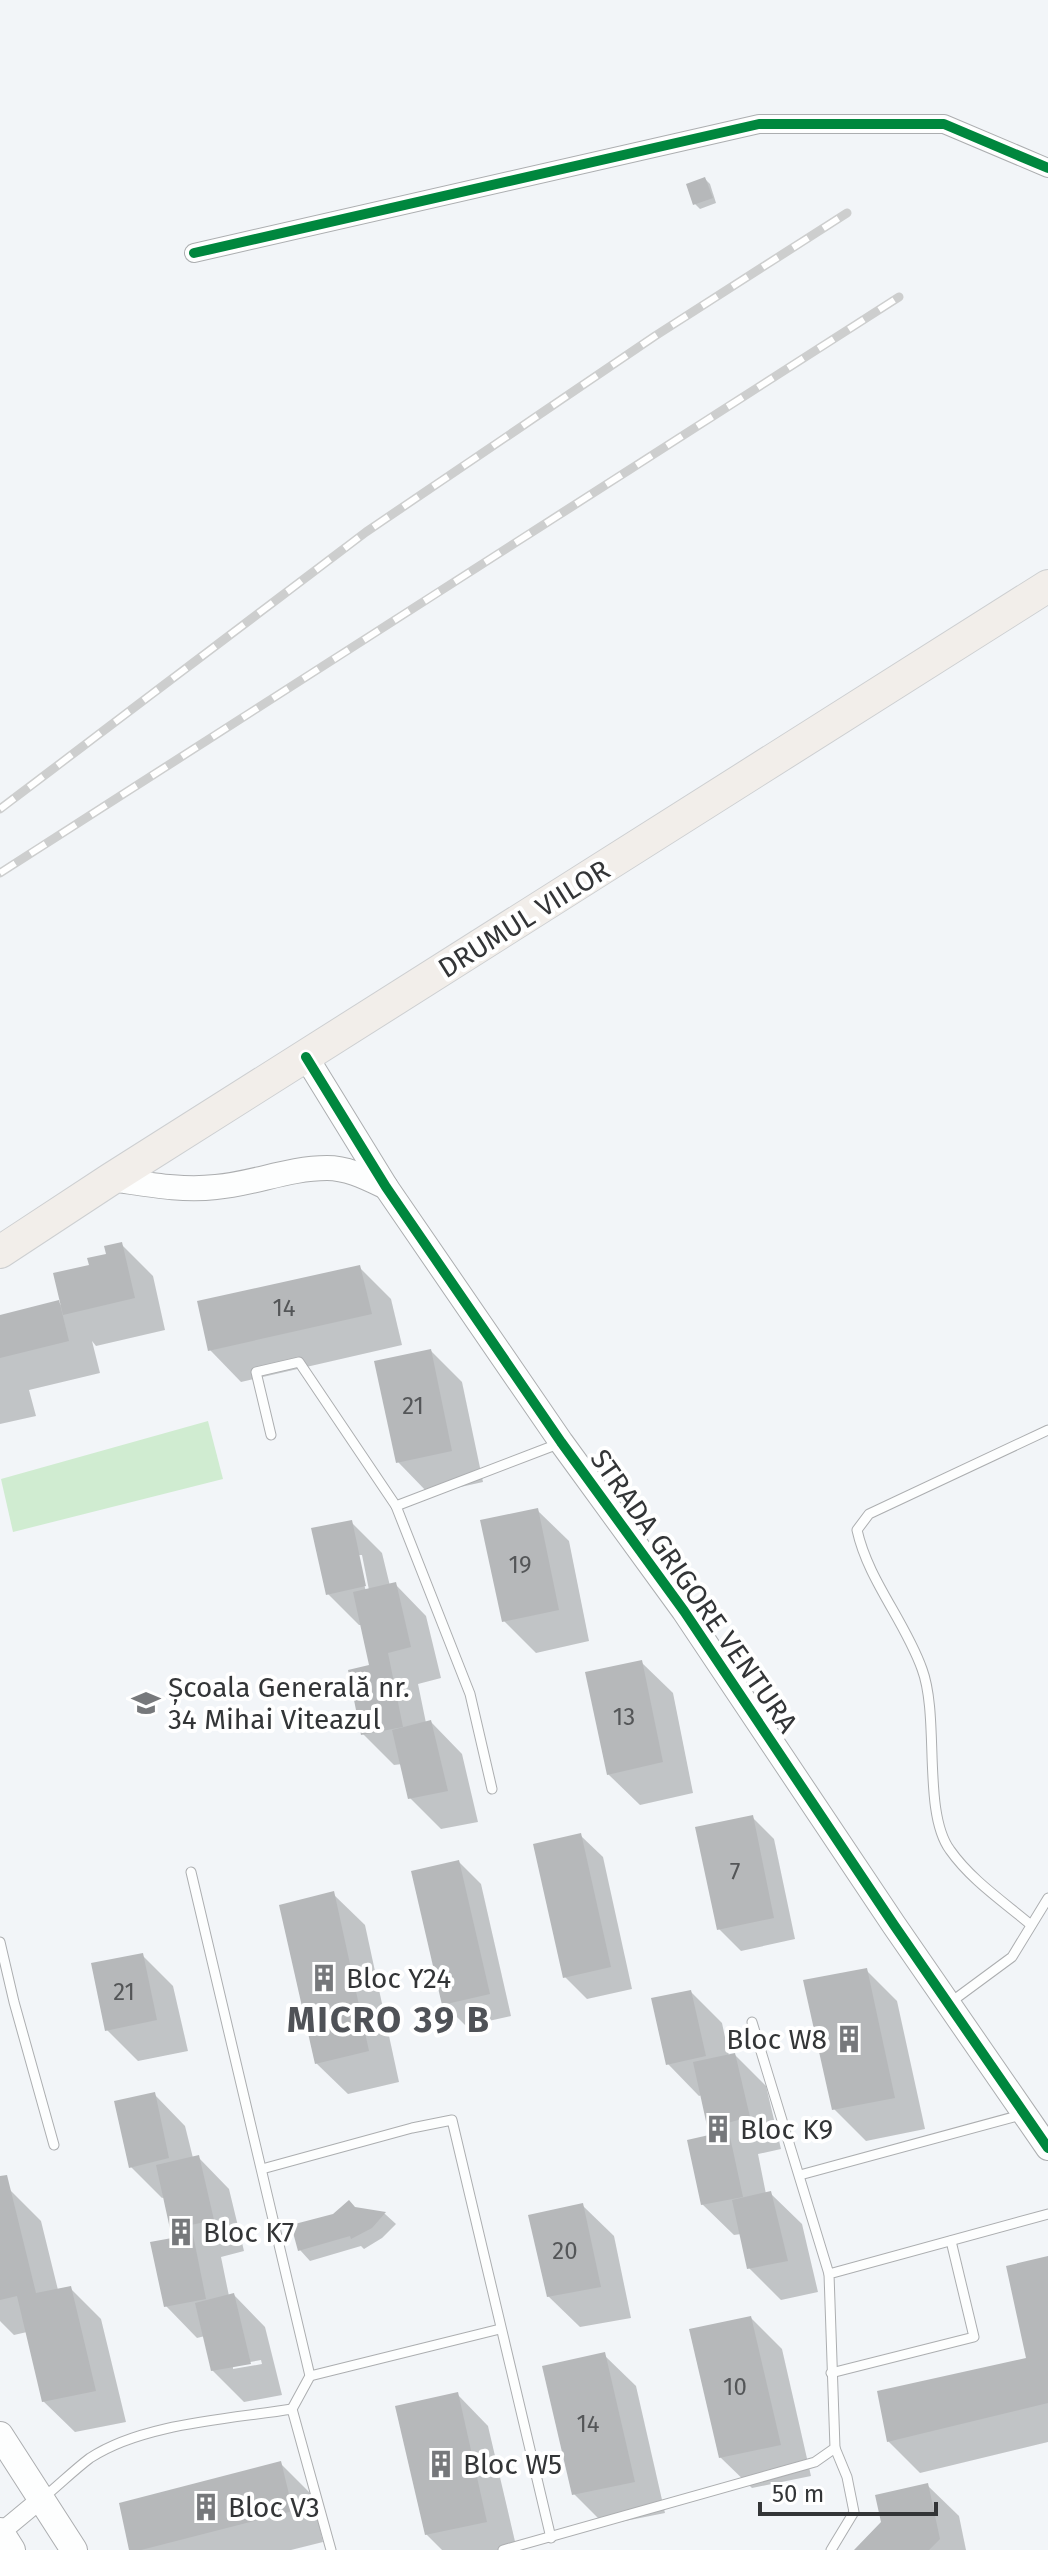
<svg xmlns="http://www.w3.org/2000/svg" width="1048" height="2550" font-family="'Fira Sans',sans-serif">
<rect width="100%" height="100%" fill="#f2f5f8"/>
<path fill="#d0ecd1" d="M 208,1421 L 223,1479 L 13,1532 L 1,1479 Z"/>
<g fill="#0003" fill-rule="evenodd">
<path d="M 705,179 L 710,184 L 716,203 L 700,209 L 695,204 Z"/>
<path d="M 121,1244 L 153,1276 L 165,1330 L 96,1346 L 92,1341 L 100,1373 L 29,1390 L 36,1416 L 0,1424 L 0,1317 L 59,1303 L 63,1307 L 91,1267 Z"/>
<path d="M 359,1267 L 391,1299 L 402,1345 L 241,1382 L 210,1350 Z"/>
<path d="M 431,1351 L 462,1382 L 483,1482 L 429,1494 L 398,1462 Z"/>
<path d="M 537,1510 L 569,1541 L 589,1641 L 536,1653 L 504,1621 Z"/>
<path d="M 351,1522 L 382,1553 L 390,1586 L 395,1584 L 426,1616 L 441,1678 L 418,1684 L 426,1723 L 431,1722 L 462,1754 L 478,1822 L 441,1829 L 410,1798 L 402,1764 L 394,1765 L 363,1734 L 372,1667 L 362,1625 L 359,1625 L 328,1594 ZM 357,1555 L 362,1555 L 370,1595 L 367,1596 Z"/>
<path d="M 641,1662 L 673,1693 L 693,1793 L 640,1805 L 608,1774 Z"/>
<path d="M 752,1817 L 774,1839 L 795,1939 L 741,1951 L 719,1929 Z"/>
<path d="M 580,1835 L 603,1857 L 632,1989 L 587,1999 L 565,1977 Z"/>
<path d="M 459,1862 L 481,1884 L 511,2016 L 466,2026 L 444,2004 Z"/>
<path d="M 333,1894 L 365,1925 L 399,2082 L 348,2094 L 316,2063 Z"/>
<path d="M 142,1955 L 173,1986 L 188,2051 L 138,2061 L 107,2030 Z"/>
<path d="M 866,1970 L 897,2001 L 925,2129 L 866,2141 L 834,2109 Z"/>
<path d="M 691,1992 L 722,2023 L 729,2056 L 735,2055 L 766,2086 L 781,2149 L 758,2154 L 766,2194 L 770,2193 L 802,2224 L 818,2292 L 781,2300 L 749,2268 L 741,2234 L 734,2235 L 702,2204 L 711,2137 L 702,2095 L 699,2096 L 668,2064 Z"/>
<path d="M 154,2094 L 185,2126 L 193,2158 L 198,2157 L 229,2189 L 244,2251 L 221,2257 L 229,2296 L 234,2295 L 265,2327 L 282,2395 L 244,2402 L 212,2370 L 205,2336 L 197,2338 L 166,2306 L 174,2239 L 165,2197 L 162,2198 L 131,2167 ZM 261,2360 L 262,2364 L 233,2369 L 233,2365 Z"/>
<path d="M 9,2189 L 41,2221 L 58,2290 L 70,2288 L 101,2319 L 126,2422 L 75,2432 L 43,2401 L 27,2332 L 14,2335 L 0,2321 L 0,2191 Z"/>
<path d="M 582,2205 L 614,2236 L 631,2318 L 580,2327 L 548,2296 Z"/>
<path d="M 356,2210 L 385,2214 L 396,2224 L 382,2238 L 364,2249 L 361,2246 L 310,2261 L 300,2250 Z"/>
<path d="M 1048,2258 L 1048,2442 L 920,2473 L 888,2441 L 1029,2360 Z"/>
<path d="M 751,2318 L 782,2349 L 811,2476 L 752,2488 L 720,2457 Z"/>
<path d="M 604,2355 L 636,2386 L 665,2513 L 605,2525 L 574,2494 Z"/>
<path d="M 457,2394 L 488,2426 L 517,2550 L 442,2550 L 426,2534 Z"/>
<path d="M 280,2463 L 312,2495 L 323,2542 L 291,2550 L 131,2550 Z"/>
<path d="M 927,2485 L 959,2516 L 966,2550 L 856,2550 Z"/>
</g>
<g fill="#b6b8ba">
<path d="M 705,177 L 713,198 L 693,205 L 686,184 Z"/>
<path d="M 122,1242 L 135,1298 L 63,1315 L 53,1273 L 89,1265 L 87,1258 L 106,1254 L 104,1246 Z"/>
<path d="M 360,1265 L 372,1314 L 208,1351 L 197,1301 Z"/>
<path d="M 59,1300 L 69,1341 L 0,1358 L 0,1315 Z"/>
<path d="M 431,1349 L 452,1451 L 396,1463 L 374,1361 Z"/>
<path d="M 538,1508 L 559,1610 L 502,1622 L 480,1520 Z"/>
<path d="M 352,1520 L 366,1586 L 326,1595 L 311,1528 Z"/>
<path d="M 396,1582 L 411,1647 L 388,1653 L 403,1727 L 361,1735 L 348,1670 L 369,1665 L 353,1592 Z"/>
<path d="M 642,1660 L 663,1762 L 607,1775 L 585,1672 Z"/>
<path d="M 431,1720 L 448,1791 L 408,1799 L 392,1730 Z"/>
<path d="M 753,1815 L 774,1918 L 717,1930 L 695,1827 Z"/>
<path d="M 581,1833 L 611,1967 L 563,1978 L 533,1844 Z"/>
<path d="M 459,1860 L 490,1994 L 442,2005 L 411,1871 Z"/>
<path d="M 334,1891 L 369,2051 L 315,2064 L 279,1905 Z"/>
<path d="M 143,1953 L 157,2020 L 105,2031 L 91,1963 Z"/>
<path d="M 867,1968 L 895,2098 L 832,2110 L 803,1980 Z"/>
<path d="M 691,1990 L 706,2056 L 666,2065 L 651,1998 Z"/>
<path d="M 735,2053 L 750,2117 L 727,2123 L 743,2197 L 701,2205 L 687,2140 L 709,2135 L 693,2062 Z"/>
<path d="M 155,2092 L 169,2158 L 129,2168 L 114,2101 Z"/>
<path d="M 199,2155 L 214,2220 L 191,2225 L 206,2299 L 164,2307 L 150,2242 L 172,2238 L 156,2165 Z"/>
<path d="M 7,2175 L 36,2293 L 71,2286 L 96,2391 L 42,2402 L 17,2296 L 0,2300 L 0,2176 Z"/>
<path d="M 771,2191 L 788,2261 L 747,2269 L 732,2200 Z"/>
<path d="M 349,2200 L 355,2207 L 386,2212 L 372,2228 L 351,2239 L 350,2236 L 298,2251 L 291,2225 L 333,2214 Z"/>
<path d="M 583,2203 L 601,2287 L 547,2297 L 528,2215 Z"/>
<path d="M 1048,2256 L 1048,2403 L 887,2442 L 877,2391 L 1026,2358 L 1006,2266 Z"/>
<path d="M 234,2293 L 251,2364 L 211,2371 L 195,2303 Z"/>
<path d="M 751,2316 L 781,2445 L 719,2458 L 689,2329 Z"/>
<path d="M 605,2352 L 635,2482 L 572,2495 L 542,2366 Z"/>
<path d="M 458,2392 L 487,2522 L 425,2535 L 395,2406 Z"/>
<path d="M 281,2461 L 293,2511 L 141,2550 L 129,2550 L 119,2503 Z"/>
<path d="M 928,2483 L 940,2539 L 929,2550 L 854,2550 L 881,2522 L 875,2495 Z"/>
</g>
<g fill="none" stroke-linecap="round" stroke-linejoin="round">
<defs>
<g id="service">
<path d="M 271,1435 L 256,1372 L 299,1362 L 396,1506 L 558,1444"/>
<path d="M 396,1506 L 470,1694 L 492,1789"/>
<path d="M 191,1872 L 310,2376 L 292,2409"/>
<path d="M 1031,1925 C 1004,1902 971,1880 950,1850 C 922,1812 940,1717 922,1669 C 905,1621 868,1580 857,1530 L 869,1514 L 1048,1430"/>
<path d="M 0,1942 L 14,2002 L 54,2145"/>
<path d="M 951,2002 L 1012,1957 L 1048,1898"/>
<path d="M 752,2022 L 829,2274"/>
<path d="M 262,2169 L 412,2128 L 452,2120 L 551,2538"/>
<path d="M 800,2175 L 1021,2115"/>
<path d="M 831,2373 L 974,2337 L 951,2241"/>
<path d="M 310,2376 L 500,2329"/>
<path d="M 43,2498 C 59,2485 74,2470 90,2458 C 143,2423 231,2419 292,2409 L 331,2550"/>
<path d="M 503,2550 L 815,2462 L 835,2448 L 829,2274 L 1048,2214"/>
<path d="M 831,2550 L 854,2512 L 847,2477 L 835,2448"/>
</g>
<g id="minor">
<path d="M 194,253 L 759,124 L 944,124 L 1048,168"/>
<path d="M 0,2533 L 41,2499"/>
</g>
<g id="tertiary">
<path d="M 306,1057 L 386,1187 L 561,1442 L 684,1611 L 894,1925 L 1048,2148"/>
<path d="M 111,1179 C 147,1184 180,1191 216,1187 C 253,1184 289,1168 327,1168 C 348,1168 367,1178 386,1187"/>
</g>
<g id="secondary">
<path d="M 0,2435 L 74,2550"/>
<path d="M 0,2531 L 12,2550"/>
</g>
<path id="trunk" d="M 0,1252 L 111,1179 L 1048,586"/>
</defs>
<use href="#service" stroke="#acaeb0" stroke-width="11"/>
<use href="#minor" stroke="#acaeb0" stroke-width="20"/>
<use href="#tertiary" stroke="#acaeb0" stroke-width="26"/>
<use href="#secondary" stroke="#acaeb0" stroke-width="28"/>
<use href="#trunk" stroke="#cdcfd1" stroke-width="34"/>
<use href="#service" stroke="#fdfefe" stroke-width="9"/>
<use href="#minor" stroke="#fdfefe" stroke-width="18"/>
<use href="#tertiary" stroke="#fdfefe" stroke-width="24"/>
<use href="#secondary" stroke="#fdfefe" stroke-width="26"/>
<use href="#trunk" stroke="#f2eeea" stroke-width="32"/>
<defs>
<g id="rail">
<path d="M 0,809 L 366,532 L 655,336 L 847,213"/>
<path d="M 0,873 L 899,297"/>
</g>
</defs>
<use href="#rail" stroke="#cdcece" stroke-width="9"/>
<use href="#rail" stroke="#fff" stroke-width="6" stroke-dasharray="18" stroke-linecap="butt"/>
<defs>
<g id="cycleway">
<path d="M 194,253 L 759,124 L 944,124 L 1048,168"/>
<path d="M 306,1057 L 386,1187 L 561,1442 L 684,1611 L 894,1925 L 1048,2148"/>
</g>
</defs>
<use href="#cycleway" stroke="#fff" stroke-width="15"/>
<use href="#cycleway" stroke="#00873e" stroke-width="10"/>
</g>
<defs>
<symbol id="school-bare" viewBox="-9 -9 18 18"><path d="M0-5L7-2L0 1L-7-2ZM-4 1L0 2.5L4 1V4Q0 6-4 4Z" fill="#76787b" stroke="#fff" stroke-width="2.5" paint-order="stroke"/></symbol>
<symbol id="building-bare" viewBox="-9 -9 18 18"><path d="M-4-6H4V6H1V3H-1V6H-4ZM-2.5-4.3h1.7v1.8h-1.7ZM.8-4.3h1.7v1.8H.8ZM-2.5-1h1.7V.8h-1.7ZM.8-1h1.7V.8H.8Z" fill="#76787b" stroke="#fff" stroke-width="2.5" paint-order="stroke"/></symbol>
</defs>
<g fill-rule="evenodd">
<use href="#school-bare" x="126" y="1683" width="40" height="40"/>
<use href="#building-bare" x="304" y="1958" width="40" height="40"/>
<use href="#building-bare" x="829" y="2019" width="40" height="40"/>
<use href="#building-bare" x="698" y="2109" width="40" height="40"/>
<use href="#building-bare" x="161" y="2212" width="40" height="40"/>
<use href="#building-bare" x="421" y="2444" width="40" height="40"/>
<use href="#building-bare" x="186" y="2487" width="40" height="40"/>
</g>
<g text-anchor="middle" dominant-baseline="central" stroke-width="8" stroke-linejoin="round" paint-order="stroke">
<g font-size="24" fill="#545658">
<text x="284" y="1308">14</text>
<text x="413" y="1406">21</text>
<text x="520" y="1565">19</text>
<text x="624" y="1717">13</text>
<text x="735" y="1872">7</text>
<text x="124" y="1992">21</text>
<text x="565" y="2251">20</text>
<text x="735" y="2387">10</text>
<text x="588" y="2424">14</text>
</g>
<g font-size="28" fill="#333537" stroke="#fff">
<text transform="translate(524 919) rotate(-32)">DRUMUL VIILOR</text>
<text transform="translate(694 1591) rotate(55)">STRADA GRIGORE VENTURA</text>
</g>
<g font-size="28" fill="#333537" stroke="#fff" text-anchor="start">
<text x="168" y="1687">Școala Generală nr.<tspan x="168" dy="32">34 Mihai Viteazul</tspan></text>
<text x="346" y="1978">Bloc Y24</text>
<text x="827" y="2039" text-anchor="end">Bloc W8</text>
<text x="740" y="2129">Bloc K9</text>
<text x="203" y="2232">Bloc K7</text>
<text x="463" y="2464">Bloc W5</text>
<text x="228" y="2507">Bloc V3</text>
</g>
<g font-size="36" font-weight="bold" letter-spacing="2" fill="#4f5257" stroke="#fff">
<text x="389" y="2020">MICRO 39 B</text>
</g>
</g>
<path d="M760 2502v12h176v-12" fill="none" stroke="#333537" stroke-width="4"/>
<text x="772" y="2502" font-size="24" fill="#333537" stroke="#ffffff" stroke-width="6" paint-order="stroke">50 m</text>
</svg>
